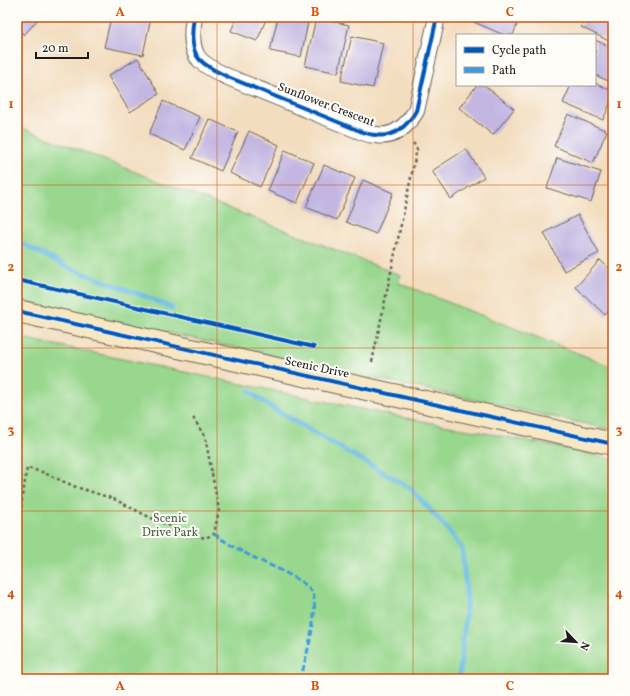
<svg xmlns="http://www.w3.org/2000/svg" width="630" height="696" font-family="Vollkorn,serif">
<rect width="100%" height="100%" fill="#fdfcf7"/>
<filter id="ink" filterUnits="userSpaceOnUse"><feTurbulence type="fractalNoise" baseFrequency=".025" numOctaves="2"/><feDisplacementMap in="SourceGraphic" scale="8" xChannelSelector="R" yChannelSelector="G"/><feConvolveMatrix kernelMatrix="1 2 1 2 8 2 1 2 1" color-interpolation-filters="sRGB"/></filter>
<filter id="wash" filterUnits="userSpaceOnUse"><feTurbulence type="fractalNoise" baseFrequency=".012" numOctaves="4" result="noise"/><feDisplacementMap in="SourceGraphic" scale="16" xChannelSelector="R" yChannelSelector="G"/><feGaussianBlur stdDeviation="0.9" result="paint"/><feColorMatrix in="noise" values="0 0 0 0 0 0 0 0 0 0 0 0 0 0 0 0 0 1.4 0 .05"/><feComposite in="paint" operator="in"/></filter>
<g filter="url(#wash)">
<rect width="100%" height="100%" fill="#f3ddbf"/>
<g fill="#98d78d" stroke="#5a7a54">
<path d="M 17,126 L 400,275 L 399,283 L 613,367 L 613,430 L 17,300 Z"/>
<path d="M 17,337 L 385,414 L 554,446 L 613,459 L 613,679 L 17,679 Z"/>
</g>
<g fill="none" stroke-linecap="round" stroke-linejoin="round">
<g stroke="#65b9e1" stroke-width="5">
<path d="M 17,241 L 69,268 L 144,296 L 172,308"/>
<path d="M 249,391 L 272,408 L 410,488 L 445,526 L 462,549 L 467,599 L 459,679"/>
</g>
</g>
<g id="blocks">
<g fill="#c3b7e2">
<path d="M 17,17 L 40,17 L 24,35 L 17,28 Z"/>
<path d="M 111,17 L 151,17 L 143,55 L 104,47 Z"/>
<path d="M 237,17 L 267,17 L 257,41 L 231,31 Z"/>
<path d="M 278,17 L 309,17 L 301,57 L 270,51 Z"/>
<path d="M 476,17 L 520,17 L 513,35 L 504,35 L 474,22 Z"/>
<path d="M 586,17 L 613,17 L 613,43 L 581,27 Z"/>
<path d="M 316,18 L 349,25 L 338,73 L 305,66 Z"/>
<path d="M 352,36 L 383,43 L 373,88 L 341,81 Z"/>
<path d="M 595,40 L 613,48 L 613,83 L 595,75 Z"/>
<path d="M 138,58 L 159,94 L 130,112 L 108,76 Z"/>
<path d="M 595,83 L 613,91 L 613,97 L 603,120 L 563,103 L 571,85 L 595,85 Z"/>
<path d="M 477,85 L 484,85 L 514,109 L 493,135 L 459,108 Z"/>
<path d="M 163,101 L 200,117 L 185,150 L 149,134 Z"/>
<path d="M 568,114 L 607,131 L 593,163 L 554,146 Z"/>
<path d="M 209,119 L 238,132 L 221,171 L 192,158 Z"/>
<path d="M 249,131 L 279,145 L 260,187 L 230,173 Z"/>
<path d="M 466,149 L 484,177 L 451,199 L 432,171 Z"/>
<path d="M 285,150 L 314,163 L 297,203 L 268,191 Z"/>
<path d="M 557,158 L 601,172 L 591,202 L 547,188 Z"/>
<path d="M 324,165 L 355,178 L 337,220 L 306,207 Z"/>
<path d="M 363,180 L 393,193 L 376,234 L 346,222 Z"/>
<path d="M 578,215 L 599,253 L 564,271 L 544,233 Z"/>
<path d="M 600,260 L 613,272 L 613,306 L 605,315 L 576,287 Z"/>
</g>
</g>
</g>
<g filter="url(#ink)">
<use href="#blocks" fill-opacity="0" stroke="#676055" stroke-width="1"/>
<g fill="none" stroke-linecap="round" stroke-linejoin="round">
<defs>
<path id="street" d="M 194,17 C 192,29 190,50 200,60 C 208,68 218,72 228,77 L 360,131 C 365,133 371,135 376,135 C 394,138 407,126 416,111 L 437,17"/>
<path id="secondary" d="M 17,311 L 613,444"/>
</defs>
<use href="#street" stroke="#676055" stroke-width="18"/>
<use href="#secondary" stroke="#676055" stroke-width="24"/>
<g stroke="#676055" stroke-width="2.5" stroke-dasharray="3 3" stroke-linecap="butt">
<path d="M 372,362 L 417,149 L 412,141"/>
<path d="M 17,497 L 22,499"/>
<path d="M 17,525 L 19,520 L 27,468 L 42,472 L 76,487 L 114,499 L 149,517 L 181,531 L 205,538 L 214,534 L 219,510 L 205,437 L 192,416"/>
</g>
<use href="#street" stroke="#fff" stroke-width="16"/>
<use href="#secondary" stroke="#f7e8c3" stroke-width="22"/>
<path stroke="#3c9bdf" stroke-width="3" stroke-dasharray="6 3" stroke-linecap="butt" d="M 214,534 C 223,540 233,547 243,552 C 258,561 308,579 313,594 C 319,614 305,658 301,679"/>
<defs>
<g id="cycleway">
<path d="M 194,17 C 192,29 190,50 200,60 C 208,68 218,72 228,77 L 360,131 C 365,133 371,135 376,135 C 394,138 407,126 416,111 L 437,17"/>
<path d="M 17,280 L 314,347"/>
<path d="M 17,311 L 613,444"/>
</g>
</defs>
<use href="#cycleway" stroke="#fdfcf7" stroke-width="6"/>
<use href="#cycleway" stroke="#0057b8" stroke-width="4"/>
</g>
</g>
<path fill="none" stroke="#d4530e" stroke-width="1" stroke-opacity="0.55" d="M 217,17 L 217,679M 413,17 L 413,679M 17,185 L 613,185M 17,348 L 613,348M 17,511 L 613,511"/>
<g text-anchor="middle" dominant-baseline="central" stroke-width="4" stroke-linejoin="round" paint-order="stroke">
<g font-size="12" fill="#1c1c1c" stroke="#fdfcf7">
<text transform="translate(326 105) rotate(21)">Sunflower Crescent</text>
<text transform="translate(317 368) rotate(12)">Scenic Drive</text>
</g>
<g font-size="12" fill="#475d44" stroke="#fdfcf7">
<text x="170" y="519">Scenic<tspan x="170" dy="14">Drive Park</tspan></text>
</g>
</g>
<rect width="630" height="696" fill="none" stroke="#fdfcf7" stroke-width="44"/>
<rect x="456" y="34" width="140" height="52" fill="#fdfcf7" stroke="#a3a29f"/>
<rect x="464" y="47" width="20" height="6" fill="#0057b8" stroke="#a3a29f"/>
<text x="492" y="54" font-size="12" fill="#1c1c1c">Cycle path</text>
<rect x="464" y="67" width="20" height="6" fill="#3c9bdf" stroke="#a3a29f"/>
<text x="492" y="74" font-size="12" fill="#1c1c1c">Path</text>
<g transform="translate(576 642) rotate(115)" stroke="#fdfcf7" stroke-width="3" paint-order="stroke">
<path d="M0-3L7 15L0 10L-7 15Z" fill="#1c1c1c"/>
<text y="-6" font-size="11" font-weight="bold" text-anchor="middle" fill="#1c1c1c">N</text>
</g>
<path d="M36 52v6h52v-6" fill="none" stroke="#1c1c1c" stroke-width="2"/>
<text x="42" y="52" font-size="12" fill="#1c1c1c" stroke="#fdfcf7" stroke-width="3" paint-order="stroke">20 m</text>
<rect x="22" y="22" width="586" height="652" fill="none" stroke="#d4530e" stroke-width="1.5"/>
<g font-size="13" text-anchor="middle" font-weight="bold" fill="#d4530e">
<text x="120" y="16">A</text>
<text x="315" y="16">B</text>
<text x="510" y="16">C</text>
<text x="11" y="108">1</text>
<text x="619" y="108">1</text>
<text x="11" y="271">2</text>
<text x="619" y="271">2</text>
<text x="11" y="434">3</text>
<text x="619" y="434">3</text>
<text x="11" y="597">4</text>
<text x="619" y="597">4</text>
<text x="120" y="690">A</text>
<text x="315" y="690">B</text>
<text x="510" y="690">C</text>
</g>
</svg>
